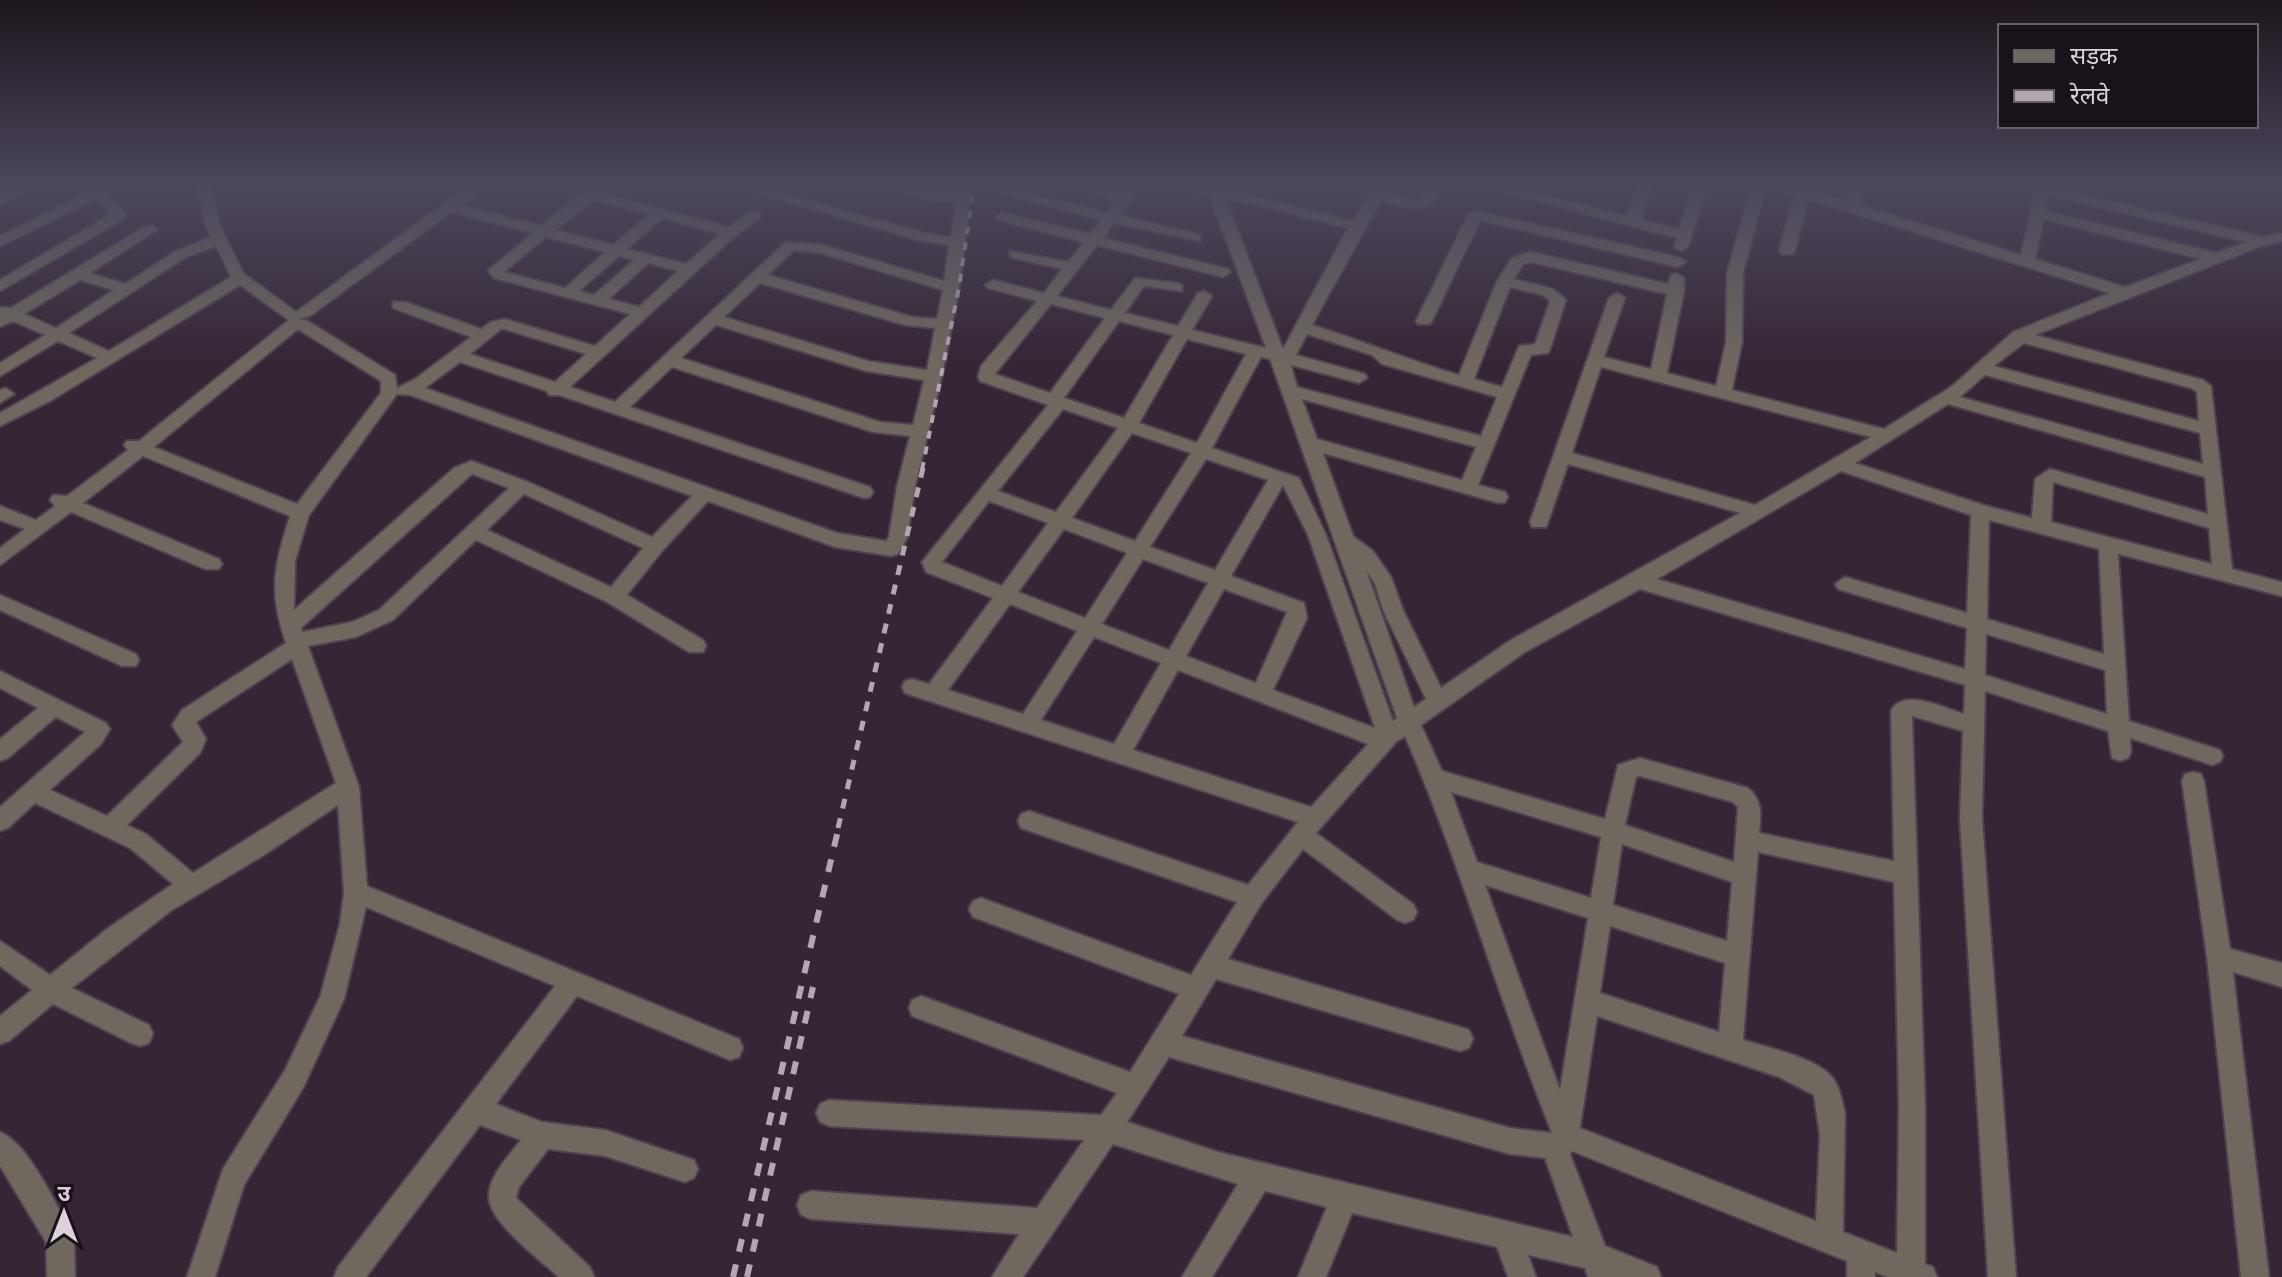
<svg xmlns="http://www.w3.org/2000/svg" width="2282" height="1277" font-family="Jost,'Noto Sans Devanagari',sans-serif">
<rect width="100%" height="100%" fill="#362635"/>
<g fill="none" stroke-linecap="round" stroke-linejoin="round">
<defs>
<g id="minor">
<path d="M 19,185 L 38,185 L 0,204 L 0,195 Z"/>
<path d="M 82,185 L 120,185 L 106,194 L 125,212 L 125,218 L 0,291 L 0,280 L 111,214 L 96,199 L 0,246 L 0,236 L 88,192 Z"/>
<path d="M 196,185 L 210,185 L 219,223 L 243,273 L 296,312 L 469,185 L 485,185 L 460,205 L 541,226 L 578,196 L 593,191 L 729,227 L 750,212 L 760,212 L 760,218 L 736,235 L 570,387 L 615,402 L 786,242 L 823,245 L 944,281 L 949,245 L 918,240 L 730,185 L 753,185 L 924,233 L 951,237 L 956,201 L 936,201 L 880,185 C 906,185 931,193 957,193 L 958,185 L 972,185 L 959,288 L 942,375 L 915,486 L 907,538 L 898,554 L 891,556 L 835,547 L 708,501 L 662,551 L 627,595 L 703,640 L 706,646 L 703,652 L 689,652 L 607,602 L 476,540 L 393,620 L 356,637 L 308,646 L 359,787 L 367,886 L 739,1039 L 743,1048 L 739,1057 L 730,1060 L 577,996 L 496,1104 L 542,1122 L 605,1130 L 694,1160 L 698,1169 L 694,1178 L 685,1182 L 605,1156 L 548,1149 L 519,1187 L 516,1198 L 590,1267 L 594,1277 L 559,1277 C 541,1261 491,1223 489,1199 C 487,1177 509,1156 521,1140 L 480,1125 L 366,1277 L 334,1277 L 338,1267 L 555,986 L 366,907 L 344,999 L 303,1088 L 244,1185 L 215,1277 L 187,1277 L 223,1169 L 285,1070 L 320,997 L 340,924 L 344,892 L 338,805 L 264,855 L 172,910 L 72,988 L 149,1025 L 153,1034 L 149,1043 L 140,1046 L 131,1043 L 53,1004 L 9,1041 L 0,1044 L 0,1016 L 32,990 L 0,966 L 0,941 L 50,975 L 107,929 L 173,884 L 130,848 L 35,803 L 8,828 L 0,831 L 0,807 L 85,732 L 56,717 L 8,758 L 0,761 L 0,739 L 38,708 L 0,688 L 0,671 L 106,723 L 110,729 L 101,744 L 50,790 L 107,816 L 183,742 L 172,725 L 182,710 L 286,643 C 268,591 274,567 290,516 L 143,456 L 83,503 L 219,559 L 222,564 L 219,569 L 205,569 L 71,512 L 0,565 L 0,548 L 25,529 L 0,520 L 0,506 L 36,520 L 55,506 L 50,500 L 53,495 L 67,496 L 128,450 L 124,445 L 127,441 L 139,441 L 289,320 L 240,285 L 50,401 L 0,426 L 0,413 L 97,358 L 58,341 L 0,376 L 0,363 L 45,335 L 13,321 L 0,327 L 0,307 L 11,308 L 146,226 L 151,225 L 158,229 L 90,273 L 125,284 L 176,251 L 211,237 L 205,223 ZM 594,200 L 649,214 L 613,245 L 555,230 ZM 451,212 L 533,233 L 491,268 L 488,271 L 494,278 L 630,314 L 595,346 L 505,319 L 491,322 L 481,329 L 405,302 L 393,302 L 393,308 L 471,337 L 415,379 L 397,388 L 395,375 L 306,320 L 297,319 L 310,316 ZM 662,218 L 720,234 L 686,264 L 627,249 ZM 546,237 L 605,252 L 565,288 L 504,272 ZM 216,246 L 231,277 L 109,351 L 69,333 L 186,257 ZM 794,250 L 821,253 L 943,290 L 937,319 L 912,317 L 768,275 ZM 619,256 L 634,260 L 594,295 L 579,291 ZM 648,263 L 678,271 L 639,307 L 609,299 ZM 80,280 L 114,290 L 56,328 L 24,314 ZM 760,283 L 905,325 L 935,328 L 927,370 L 868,361 L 724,317 ZM 716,325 L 866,371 L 924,380 L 913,425 L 880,422 L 681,358 ZM 298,329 L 381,381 L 381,393 L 297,504 L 154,447 ZM 501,329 L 504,329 L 586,354 L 555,382 L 470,354 ZM 460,362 L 547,391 L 549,395 L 559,395 L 864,498 L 870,497 L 873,492 L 870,487 L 630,407 L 672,367 L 873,432 L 910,436 L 897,486 L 889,537 L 886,541 L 837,533 L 425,388 ZM 397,394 L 410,395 L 692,496 L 652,537 L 528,482 L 477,463 L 471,461 L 454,468 L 294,610 L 295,561 L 309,515 ZM 472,474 L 509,488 L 379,610 L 352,622 L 302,632 L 301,628 ZM 524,494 L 643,548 L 611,587 L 487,530 ZM 292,659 L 336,783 L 193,873 L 146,834 L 127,825 L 200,753 L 206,739 L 196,722 Z"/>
<path d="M 1064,185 L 1090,185 L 1122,193 L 1128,185 L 1143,185 L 1120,215 L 1200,235 L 1200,241 L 1114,223 L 1103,238 L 1228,269 L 1231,272 L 1223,277 L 1097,245 L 1057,296 L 1111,310 L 1135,278 L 1177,283 L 1182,285 L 1182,291 L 1144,286 L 1125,313 L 1178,326 L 1198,293 L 1204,291 L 1212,296 L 1192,330 L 1266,348 L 1209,194 L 1169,189 L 1162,185 L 1220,185 L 1221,188 L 1353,221 L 1369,196 L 1336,185 L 1373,189 L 1376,185 L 1390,185 L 1386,192 L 1419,201 L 1431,185 L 1445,185 C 1424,219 1415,209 1381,200 L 1312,325 C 1363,341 1408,360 1459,375 L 1497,281 L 1512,258 L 1531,252 L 1668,284 L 1671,275 L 1676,273 L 1684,278 L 1684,291 L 1667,373 L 1716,386 L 1726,342 L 1727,273 L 1752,185 L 1789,185 L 1847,201 L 1852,185 L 1866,185 L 1860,205 L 2021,255 L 2034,198 L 2041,187 L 2046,186 L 2263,237 L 2282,233 L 2282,241 L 2259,247 L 2035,335 L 2203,380 L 2211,386 L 2232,569 L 2282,582 L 2282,596 L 2118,554 L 2129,721 L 2220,750 L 2223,756 L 2220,762 L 2212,765 L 2130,738 L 2131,752 L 2128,758 L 2120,761 L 2112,758 L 2108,731 L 1985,691 L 1982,819 L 2016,1277 L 1988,1277 L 1960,819 L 1963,731 L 1912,716 L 1925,1105 L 1925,1264 L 1933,1267 L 1937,1277 L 1887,1277 L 1875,1272 L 1875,1277 L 1847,1277 L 1847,1261 L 1572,1151 L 1570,1154 L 1605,1246 L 1657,1267 L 1661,1277 L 1588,1277 L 1585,1268 L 1528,1255 L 1536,1277 L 1508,1277 L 1497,1247 L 1352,1213 L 1326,1277 L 1298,1277 L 1327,1207 L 1265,1191 L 1212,1277 L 1182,1277 L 1238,1184 L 1113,1144 L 1023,1277 L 992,1277 L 1019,1234 L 811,1219 L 801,1215 L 797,1205 L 801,1195 L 811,1191 L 1037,1208 L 1084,1140 L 829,1126 L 820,1122 L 816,1113 L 820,1104 L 829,1100 L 1101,1115 L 1117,1093 L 912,1016 L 909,1008 L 912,1000 L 921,996 L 1130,1072 L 1179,994 L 973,917 L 969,909 L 973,901 L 981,898 L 1191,975 L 1237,902 L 1021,828 L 1018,821 L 1021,814 L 1029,811 L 1248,885 L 1298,822 L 905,693 L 902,687 L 905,681 L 912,679 L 929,684 L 993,598 L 926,572 L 922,562 L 1048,405 L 980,381 L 978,377 L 981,366 L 1037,301 L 988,288 L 985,285 L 993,280 L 1044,293 L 1062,269 L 1010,257 L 1010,251 L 1068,262 L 1084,242 L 997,220 L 995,217 L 1002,213 L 1090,234 L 1101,220 L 997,192 L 1004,188 L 1107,212 L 1117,200 ZM 1766,186 L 1794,196 L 1779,251 L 1782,254 L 1792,254 L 1795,251 L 1808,199 L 2110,293 L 2013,332 L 1951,387 L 1884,429 L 1732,390 L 1742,342 L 1743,273 ZM 2050,195 L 2246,242 L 2216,253 L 2045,211 ZM 1225,197 L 1348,228 L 1283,349 ZM 2044,219 L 2201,259 L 2125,287 L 2035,259 ZM 1531,262 L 1667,294 L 1651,369 L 1604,357 L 1625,298 L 1617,293 L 1609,298 L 1530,522 L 1532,527 L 1546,527 L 1548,522 L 1568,464 L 1740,513 L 1511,640 L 1441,688 L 1403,610 L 1391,577 L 1373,551 L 1353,536 L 1323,453 L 1499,503 L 1505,502 L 1508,497 L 1505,492 L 1478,485 L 1531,355 L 1548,353 L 1550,349 L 1566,300 L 1553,289 L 1514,279 L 1523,264 ZM 1510,287 L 1543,295 L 1550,301 L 1535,344 L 1519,346 L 1502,387 L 1474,379 ZM 1051,304 L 1105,318 L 1050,393 L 995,374 ZM 1119,321 L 1173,335 L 1124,418 L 1064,398 ZM 1307,334 L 1372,355 L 1382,364 L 1497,397 L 1481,436 L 1297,387 L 1291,365 L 1359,383 L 1367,378 L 1365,374 L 1296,355 ZM 1187,339 L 1246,354 L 1197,443 L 1139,423 ZM 2024,343 L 2191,388 L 2197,392 L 2199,421 L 1994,366 ZM 1261,357 L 1270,359 L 1397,718 L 1393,721 L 1326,535 L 1299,478 L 1212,448 ZM 1601,367 L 1871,437 L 1755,505 L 1572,453 ZM 1985,375 L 2200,433 L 2203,464 L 1960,397 ZM 1302,399 L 1476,447 L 1462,480 L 1317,439 ZM 1948,404 L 2205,477 L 2208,514 L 2050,469 L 2035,479 L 2032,518 L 1983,505 L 1855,463 ZM 1063,409 L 1118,428 L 1056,512 L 998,491 ZM 1132,433 L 1191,453 L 1135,541 L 1072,518 ZM 1206,459 L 1268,480 L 1215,570 L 1150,547 ZM 1841,471 L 1971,515 L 1967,613 L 1845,577 L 1835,584 L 1838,589 L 1967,628 L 1965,669 L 1657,579 ZM 2053,482 L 2209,528 L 2212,564 L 2051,522 ZM 1283,485 L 1308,535 L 1375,728 L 1273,690 L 1307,618 L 1304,603 L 1231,576 ZM 989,501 L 1048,523 L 1002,586 L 942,562 ZM 1989,520 L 2099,549 L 2104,654 L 1987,619 ZM 1064,529 L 1127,553 L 1085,618 L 1018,592 ZM 1143,559 L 1208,583 L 1169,650 L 1102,624 ZM 1366,570 L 1375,584 L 1383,610 L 1426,699 L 1414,707 ZM 1224,589 L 1287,612 L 1256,683 L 1186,656 ZM 1640,589 L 1965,685 L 1964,714 C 1944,708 1903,687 1891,711 L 1894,861 L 1759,833 C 1761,815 1763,801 1748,788 L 1640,758 L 1618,765 L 1605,819 L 1442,771 L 1421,725 L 1525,652 ZM 1010,604 L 1077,631 L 1023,714 L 948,690 ZM 1986,634 L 2105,670 L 2107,714 L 1985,675 ZM 1094,637 L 1161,663 L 1114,744 L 1041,720 ZM 1178,670 L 1368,744 L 1311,807 L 1133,750 ZM 1405,736 C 1461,865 1499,1001 1552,1133 L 1510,1128 L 1182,1036 L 1216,979 L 1460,1051 L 1469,1048 L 1473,1039 L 1469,1030 L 1460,1027 L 1228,959 L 1261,904 L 1303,849 L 1397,920 L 1405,923 L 1413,920 L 1417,912 L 1413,904 L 1316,833 L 1396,742 ZM 1640,776 L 1733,802 L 1738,807 L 1734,862 L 1625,825 L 1636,777 ZM 1451,792 L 1601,837 L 1591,898 L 1477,862 ZM 1622,844 L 1732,882 L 1727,941 L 1613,905 ZM 1758,852 L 1894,882 L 1899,1105 L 1897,1253 L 1843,1232 L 1845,1113 C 1842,1101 1840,1087 1832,1077 C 1816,1058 1767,1047 1743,1040 ZM 1485,885 L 1588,918 L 1560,1090 ZM 1610,926 L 1725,963 L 1719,1032 L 1600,993 ZM 1597,1016 L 1779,1077 L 1814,1095 L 1820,1135 L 1816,1221 L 1580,1128 ZM 1169,1057 L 1510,1154 L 1545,1158 L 1573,1237 L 1218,1152 L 1127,1122 Z"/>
<path d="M 1477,185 L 1502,185 L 1627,216 L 1639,185 L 1653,185 L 1641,220 L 1679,229 L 1694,185 L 1708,185 L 1688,247 L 1681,251 L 1674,247 L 1677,238 Z"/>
<path d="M 1475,211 L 1678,257 L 1686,262 L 1678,267 L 1480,220 L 1432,321 L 1430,324 L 1418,324 L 1416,321 L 1468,215 Z"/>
<path d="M 6,388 L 14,394 L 0,403 L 0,390 Z"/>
<path d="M 0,595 L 136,654 L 139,660 L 136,666 L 122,666 L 0,610 Z"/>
<path d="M 2193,772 L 2201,774 L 2204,781 L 2230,949 L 2282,963 L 2282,987 L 2233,972 L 2269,1277 L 2241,1277 L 2207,957 L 2182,781 L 2185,774 Z"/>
<path d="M 0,1132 C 29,1144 54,1202 70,1229 L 74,1239 L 75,1277 L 47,1277 L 46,1242 L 0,1166 Z"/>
</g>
</defs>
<use href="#minor" stroke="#514150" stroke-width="4"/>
<use href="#minor" fill="#6f685f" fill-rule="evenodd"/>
<path stroke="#b3a7b2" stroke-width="4" stroke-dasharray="8 8" stroke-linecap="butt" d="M 922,470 L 959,287 L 974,185"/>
<path stroke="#b3a7b2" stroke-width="5" stroke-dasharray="10 10" stroke-linecap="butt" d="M 838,828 L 923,468"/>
<g stroke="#b3a7b2" stroke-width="6" stroke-dasharray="13 13" stroke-linecap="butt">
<path d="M 733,1277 L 839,826"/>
<path d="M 747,1277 L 813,987"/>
</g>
</g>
<linearGradient id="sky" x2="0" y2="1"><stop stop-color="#1e151d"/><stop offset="0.51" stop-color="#4c475c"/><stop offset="1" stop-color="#4c475c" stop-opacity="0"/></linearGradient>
<rect width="2282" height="364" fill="url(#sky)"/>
<rect x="1998" y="24" width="260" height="104" fill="#191219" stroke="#675e67" stroke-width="2"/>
<rect x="2014" y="50" width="40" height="12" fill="#6f685f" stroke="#675e67" stroke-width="2"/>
<text x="2070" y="64" font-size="24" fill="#dcd1db">सड़क</text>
<rect x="2014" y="90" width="40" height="12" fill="#b3a7b2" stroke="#675e67" stroke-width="2"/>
<text x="2070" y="104" font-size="24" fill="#dcd1db">रेलवे</text>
<g transform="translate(64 1213)" stroke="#191219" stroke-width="6" paint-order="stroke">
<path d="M0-6L14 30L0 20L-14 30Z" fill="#dcd1db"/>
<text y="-12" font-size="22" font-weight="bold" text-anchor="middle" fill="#dcd1db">उ</text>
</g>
</svg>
